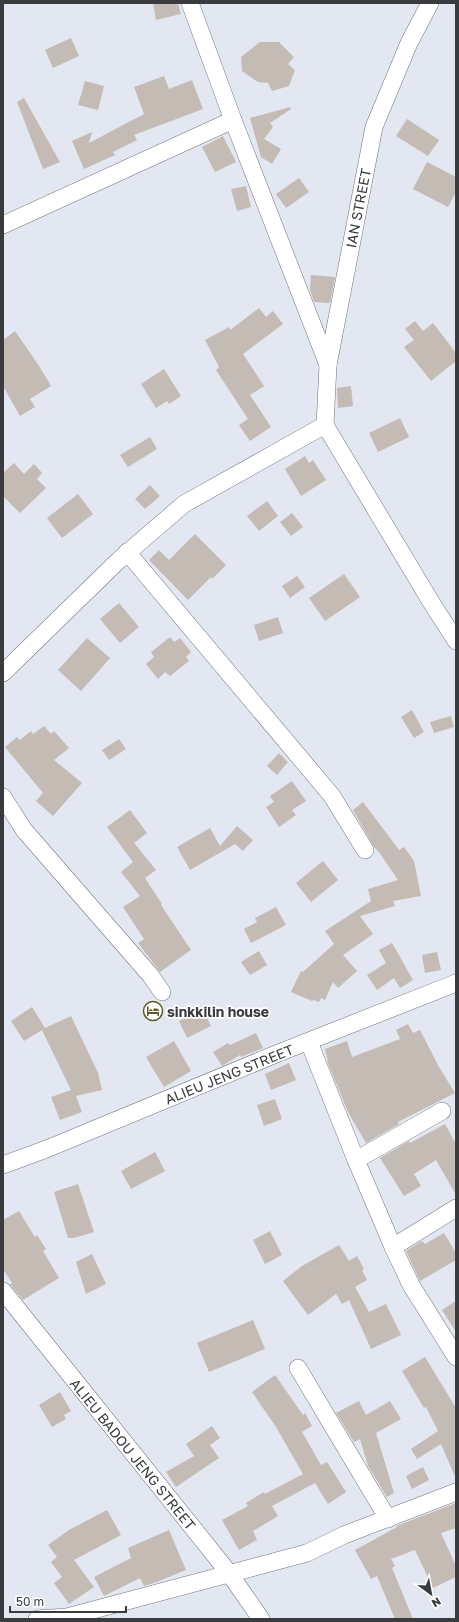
<svg xmlns="http://www.w3.org/2000/svg" width="459" height="1622" font-family="'Golos Text',sans-serif">
<rect width="100%" height="100%" fill="#e2e7f1"/>
<g fill="#c4bbb4">
<path d="M 153,3 L 178,3 L 181,14 L 156,20 Z"/>
<path d="M 71,38 L 79,56 L 53,68 L 45,50 Z"/>
<path d="M 260,42 L 279,42 L 294,57 L 288,64 L 295,70 L 289,86 L 272,91 L 268,83 L 258,82 L 242,71 L 241,57 Z"/>
<path d="M 164,76 L 169,89 L 192,80 L 203,109 L 134,135 L 137,140 L 113,152 L 115,155 L 84,169 L 72,141 L 92,132 L 89,143 L 144,114 L 134,87 Z"/>
<path d="M 85,81 L 104,86 L 98,110 L 78,105 Z"/>
<path d="M 24,98 L 60,162 L 43,169 L 17,102 Z"/>
<path d="M 290,107 L 291,109 L 270,123 L 273,127 L 264,139 L 281,149 L 272,164 L 261,157 L 250,118 Z"/>
<path d="M 407,119 L 439,140 L 428,156 L 396,136 Z"/>
<path d="M 223,136 L 236,162 L 215,172 L 202,147 Z"/>
<path d="M 427,162 L 456,177 L 456,192 L 448,207 L 413,189 Z"/>
<path d="M 299,178 L 309,192 L 286,208 L 276,194 Z"/>
<path d="M 246,186 L 251,207 L 237,211 L 231,189 Z"/>
<path d="M 311,275 L 335,277 L 330,303 L 314,302 L 310,290 Z"/>
<path d="M 259,308 L 266,317 L 273,311 L 283,324 L 243,354 L 264,386 L 250,395 L 271,427 L 250,441 L 239,425 L 248,419 L 216,370 L 219,367 L 205,340 L 229,327 L 230,330 Z"/>
<path d="M 415,321 L 423,331 L 433,323 L 456,353 L 456,361 L 431,381 L 404,347 L 414,340 L 405,329 Z"/>
<path d="M 15,331 L 39,366 L 51,386 L 30,399 L 35,407 L 20,416 L 3,386 L 3,340 Z"/>
<path d="M 164,369 L 181,396 L 169,404 L 167,401 L 156,408 L 141,384 Z"/>
<path d="M 351,386 L 353,406 L 338,408 L 337,388 Z"/>
<path d="M 400,418 L 409,437 L 378,452 L 369,433 Z"/>
<path d="M 150,437 L 157,449 L 128,467 L 120,455 Z"/>
<path d="M 305,456 L 309,463 L 313,460 L 326,480 L 301,496 L 285,469 Z"/>
<path d="M 14,463 L 24,474 L 34,464 L 42,473 L 37,479 L 46,488 L 20,513 L 3,496 L 3,473 Z"/>
<path d="M 150,485 L 160,496 L 145,509 L 135,499 Z"/>
<path d="M 78,494 L 93,514 L 62,538 L 47,518 Z"/>
<path d="M 267,501 L 278,516 L 259,531 L 247,516 Z"/>
<path d="M 292,513 L 303,527 L 291,536 L 280,522 Z"/>
<path d="M 195,534 L 226,565 L 212,579 L 211,577 L 188,600 L 149,560 L 159,550 L 169,560 Z"/>
<path d="M 344,574 L 360,597 L 325,621 L 309,598 Z"/>
<path d="M 297,576 L 305,587 L 290,598 L 282,586 Z"/>
<path d="M 119,603 L 139,627 L 120,643 L 100,619 Z"/>
<path d="M 278,617 L 283,633 L 259,641 L 254,625 Z"/>
<path d="M 170,637 L 174,642 L 180,638 L 191,652 L 186,657 L 189,661 L 170,676 L 165,672 L 158,679 L 146,664 L 154,657 L 151,652 Z"/>
<path d="M 87,638 L 110,658 L 81,691 L 58,670 Z"/>
<path d="M 412,710 L 424,732 L 414,738 L 401,717 Z"/>
<path d="M 451,716 L 454,727 L 434,733 L 430,722 Z"/>
<path d="M 44,726 L 51,734 L 54,731 L 69,748 L 54,760 L 82,783 L 53,816 L 36,801 L 43,793 L 5,747 L 17,737 L 20,740 L 31,731 L 33,734 Z"/>
<path d="M 119,739 L 126,749 L 109,760 L 102,750 Z"/>
<path d="M 279,753 L 288,762 L 277,775 L 267,766 Z"/>
<path d="M 292,781 L 306,801 L 292,810 L 296,815 L 279,827 L 266,807 L 274,802 L 270,796 Z"/>
<path d="M 363,802 L 399,850 L 404,847 L 414,861 L 421,896 L 393,901 L 395,906 L 360,916 L 373,934 L 343,955 L 357,971 L 338,988 L 333,982 L 325,1000 L 321,998 L 319,1002 L 313,1000 L 312,1001 L 291,992 L 301,971 L 303,972 L 334,944 L 325,931 L 371,901 L 368,889 L 398,880 L 379,852 L 374,847 L 353,810 Z"/>
<path d="M 130,810 L 147,833 L 134,843 L 156,870 L 145,878 L 162,904 L 161,905 L 191,950 L 160,972 L 138,943 L 144,939 L 123,907 L 140,896 L 121,872 L 133,862 L 107,827 Z"/>
<path d="M 237,826 L 253,840 L 243,851 L 235,844 L 190,870 L 177,847 L 210,828 L 220,846 Z"/>
<path d="M 323,861 L 338,880 L 311,902 L 296,883 Z"/>
<path d="M 276,907 L 286,925 L 251,943 L 244,929 L 257,922 L 255,918 Z"/>
<path d="M 392,943 L 413,980 L 400,988 L 394,978 L 377,990 L 367,975 L 386,963 L 379,950 Z"/>
<path d="M 259,951 L 267,965 L 250,975 L 241,962 Z"/>
<path d="M 437,952 L 441,970 L 425,973 L 422,955 Z"/>
<path d="M 32,1007 L 45,1028 L 71,1016 L 98,1073 L 102,1090 L 76,1096 L 82,1112 L 60,1120 L 51,1097 L 71,1090 L 42,1030 L 24,1041 L 11,1021 Z"/>
<path d="M 203,1010 L 211,1026 L 187,1038 L 179,1021 Z"/>
<path d="M 408,1024 L 413,1033 L 420,1030 L 439,1067 L 455,1093 L 398,1122 L 399,1124 L 366,1143 L 348,1112 L 327,1061 L 328,1061 L 325,1049 L 347,1041 L 352,1057 L 400,1039 L 396,1030 Z"/>
<path d="M 256,1033 L 263,1048 L 241,1057 L 240,1055 L 222,1066 L 213,1052 L 228,1043 L 230,1045 Z"/>
<path d="M 174,1041 L 191,1071 L 164,1087 L 146,1057 Z"/>
<path d="M 289,1063 L 296,1080 L 271,1090 L 265,1074 Z"/>
<path d="M 275,1099 L 282,1119 L 264,1126 L 257,1105 Z"/>
<path d="M 445,1124 L 456,1144 L 456,1195 L 436,1160 L 414,1174 L 421,1186 L 404,1196 L 380,1158 L 409,1141 L 410,1143 Z"/>
<path d="M 155,1152 L 165,1171 L 131,1189 L 121,1171 Z"/>
<path d="M 78,1184 L 94,1232 L 74,1238 L 68,1238 L 54,1192 Z"/>
<path d="M 19,1211 L 35,1237 L 37,1235 L 46,1249 L 43,1251 L 59,1278 L 23,1300 L 10,1284 L 12,1283 L 3,1269 L 3,1220 Z"/>
<path d="M 270,1231 L 282,1255 L 265,1264 L 253,1240 Z"/>
<path d="M 444,1233 L 456,1253 L 456,1260 L 420,1281 L 406,1251 L 422,1241 L 425,1244 Z"/>
<path d="M 339,1245 L 349,1261 L 357,1256 L 364,1269 L 362,1270 L 367,1280 L 355,1287 L 369,1312 L 386,1304 L 401,1335 L 371,1349 L 349,1300 L 342,1304 L 336,1294 L 308,1315 L 283,1281 L 302,1266 Z"/>
<path d="M 92,1254 L 106,1284 L 86,1294 L 76,1262 Z"/>
<path d="M 456,1301 L 456,1332 L 442,1310 Z"/>
<path d="M 253,1320 L 265,1349 L 209,1372 L 197,1343 Z"/>
<path d="M 425,1357 L 456,1408 L 456,1479 L 441,1444 L 417,1459 L 411,1449 L 438,1431 L 426,1407 L 424,1408 L 402,1371 Z"/>
<path d="M 275,1375 L 303,1415 L 305,1413 L 312,1426 L 302,1432 L 321,1465 L 327,1462 L 346,1492 L 328,1504 L 315,1483 L 272,1506 L 278,1516 L 253,1531 L 257,1540 L 239,1550 L 222,1520 L 248,1506 L 246,1503 L 264,1492 L 265,1494 L 303,1474 L 276,1427 L 252,1392 Z"/>
<path d="M 60,1392 L 71,1411 L 64,1415 L 66,1419 L 52,1427 L 39,1405 Z"/>
<path d="M 359,1401 L 366,1415 L 390,1401 L 401,1419 L 376,1433 L 394,1493 L 387,1497 L 368,1466 L 360,1439 L 354,1442 L 336,1413 Z"/>
<path d="M 212,1426 L 220,1438 L 210,1445 L 219,1458 L 176,1487 L 166,1472 L 194,1456 L 186,1444 Z"/>
<path d="M 423,1467 L 429,1480 L 412,1489 L 406,1476 Z"/>
<path d="M 456,1503 L 456,1528 L 441,1533 L 456,1566 L 456,1577 L 433,1588 L 415,1550 L 391,1559 L 395,1566 L 392,1568 L 413,1619 L 395,1619 L 377,1576 L 371,1579 L 355,1550 L 397,1527 L 396,1526 Z"/>
<path d="M 107,1510 L 121,1535 L 74,1560 L 94,1587 L 69,1604 L 54,1583 L 62,1577 L 51,1562 L 57,1557 L 48,1545 L 69,1530 Z"/>
<path d="M 169,1530 L 186,1570 L 154,1583 L 144,1586 L 140,1578 L 104,1596 L 94,1577 L 131,1558 L 128,1548 Z"/>
</g>
<g fill="none" stroke-linecap="round" stroke-linejoin="round">
<defs>
<g id="minor">
<path d="M 190,3 L 233,120 L 328,365"/>
<path d="M 3,225 L 233,120"/>
<path d="M 325,425 L 328,365 L 374,127 L 409,43 L 430,3"/>
<path d="M 325,425 L 431,602 L 456,641"/>
<path d="M 127,552 L 332,796 L 365,850"/>
<path d="M 3,673 L 119,560 L 184,504 L 325,425"/>
<path d="M 3,797 L 24,830 L 151,976 L 162,992"/>
<path d="M 309,1042 L 356,1160 L 393,1247 L 411,1285 L 456,1357"/>
<path d="M 356,1160 L 442,1111"/>
<path d="M 3,1165 L 49,1148 L 281,1052 L 456,983"/>
<path d="M 393,1247 L 456,1208"/>
<path d="M 3,1291 L 229,1573 L 261,1619"/>
<path d="M 298,1368 L 388,1519"/>
<path d="M 37,1619 L 67,1617 L 307,1553 L 344,1535 L 456,1492"/>
</g>
</defs>
<use href="#minor" stroke="#70757d" stroke-width="18"/>
<use href="#minor" stroke="#fff" stroke-width="17"/>
</g>
<defs>
<symbol id="hotel-ring" viewBox="-11 -11 22 22"><circle r="9.5" fill="#fff" stroke="#625925" stroke-width="1.5"/><path d="M-6-4.5h1.5V1H6V5H4.5V3h-9V5H-6ZM-4 0a1.8 1.8 0 1 1 3.6 0ZM.5 0V-2.5h3Q6-2.5 6 0Z" fill="#625925"/></symbol>
</defs>
<g fill-rule="evenodd">
<use href="#hotel-ring" x="142" y="1000" width="22" height="22"/>
</g>
<g text-anchor="middle" dominant-baseline="central" stroke-width="3.5" stroke-linejoin="round" paint-order="stroke">
<g font-size="14" fill="#393b3f" stroke="#fff">
<text transform="translate(358 208) rotate(-79)">IAN STREET</text>
<text transform="translate(229 1074) rotate(-22)">ALIEU JENG STREET</text>
<text transform="translate(133 1454) rotate(51)">ALIEU BADOU JENG STREET</text>
</g>
<g font-size="14" font-weight="bold" fill="#393b3f" stroke="#fff" text-anchor="start">
<text x="167" y="1011">sinkkilin house</text>
</g>
</g>
<rect width="459" height="1622" fill="none" stroke="#393b3f" stroke-width="8"/>
<g transform="translate(431 1594) rotate(148)" stroke="#ffffff" stroke-width="3" paint-order="stroke">
<path d="M0-3L7 15L0 10L-7 15Z" fill="#393b3f"/>
<text y="-6" font-size="11" font-weight="bold" text-anchor="middle" fill="#393b3f">N</text>
</g>
<path d="M10 1606v6h116v-6" fill="none" stroke="#393b3f" stroke-width="2"/>
<text x="16" y="1606" font-size="12" fill="#393b3f" stroke="#ffffff" stroke-width="3" paint-order="stroke">50 m</text>
</svg>
